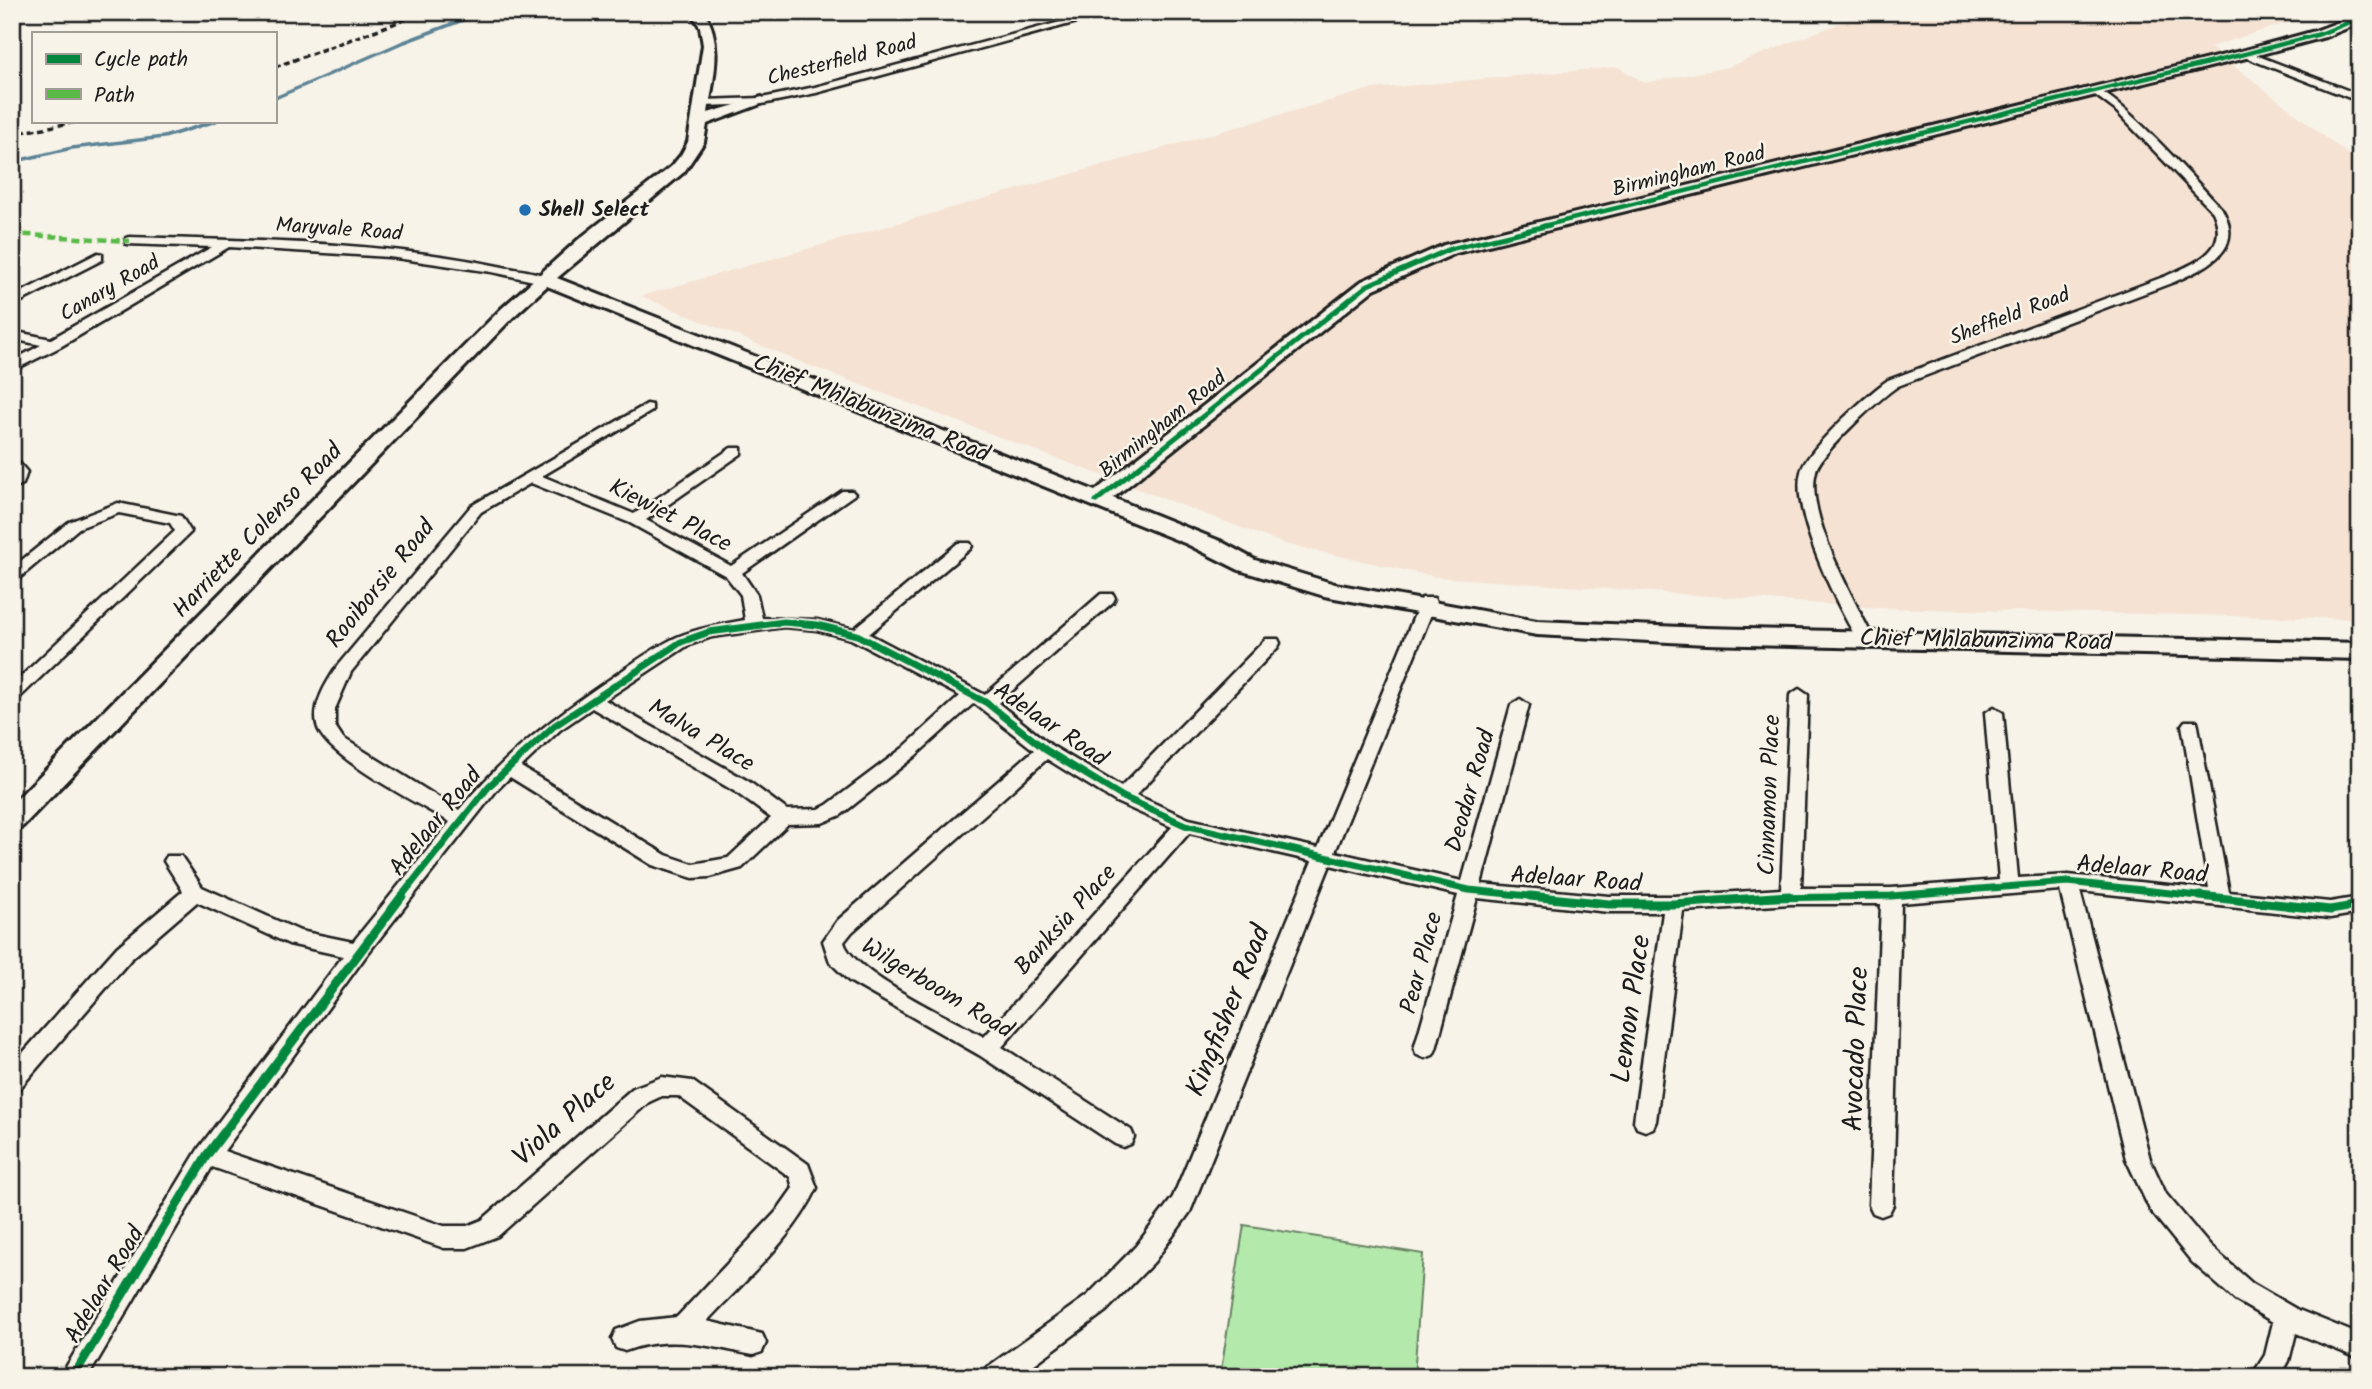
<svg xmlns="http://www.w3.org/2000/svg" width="2372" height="1389" font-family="Kalam,sans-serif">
<rect width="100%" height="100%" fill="#f7f3e8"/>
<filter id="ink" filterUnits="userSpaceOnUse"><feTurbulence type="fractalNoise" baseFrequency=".0143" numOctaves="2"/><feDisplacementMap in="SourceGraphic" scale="14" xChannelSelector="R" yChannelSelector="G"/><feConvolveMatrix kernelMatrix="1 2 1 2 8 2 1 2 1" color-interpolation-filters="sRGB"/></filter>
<g filter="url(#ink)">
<g fill="#f5e2d3">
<path d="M 995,12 L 1077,12 L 1043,21 L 1010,21 Z"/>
<path d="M 1868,12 L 2321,12 L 2210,47 L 2360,164 L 2360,619 L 1881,608 L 1436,577 L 1285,544 L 805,364 L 641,296 L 1371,89 L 1618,67 L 1645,83 L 1728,67 Z"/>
</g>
<path fill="#b4e9ac" stroke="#688264" stroke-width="2" d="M 1244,1225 L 1423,1254 L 1414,1377 L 1220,1377 Z"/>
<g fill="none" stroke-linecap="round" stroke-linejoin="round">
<g stroke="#5c8396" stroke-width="3.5">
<path d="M 275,98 L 399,44 L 484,12"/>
<path d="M 12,162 L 72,148 L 164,137 L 216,121"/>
</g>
<defs>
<g id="street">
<path d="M 1098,12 L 1114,12 L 816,93 L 762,104 L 703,106 L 698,103 L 703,100 L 762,98 L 815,87 Z"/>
<path d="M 2242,52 L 2248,52 L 2360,95 L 2360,102 L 2242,56 Z"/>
<path d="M 2091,88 C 2112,86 2203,189 2222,209 C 2246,250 2207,267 2174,282 L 1898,386 C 1880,398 1821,452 1816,471 C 1804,513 1854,599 1873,638 L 1865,643 L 1859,642 C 1838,608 1790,511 1801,472 C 1806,450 1868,394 1888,380 L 2166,276 C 2195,263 2231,251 2213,212 L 2115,110 L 2091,92 Z"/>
<path d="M 130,237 C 254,241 381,241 503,267 C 517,270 539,271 549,279 L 543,283 L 492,272 L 389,257 L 229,247 L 60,347 L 12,371 L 12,361 L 41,345 L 12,339 L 12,331 L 51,339 L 212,247 L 126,244 L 126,238 Z"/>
<path d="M 98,253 L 102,254 L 102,260 L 12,306 L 12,297 Z"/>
<path d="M 647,404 L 652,405 L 652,411 L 542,476 L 634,514 L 731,448 L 741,448 L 741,454 L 646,520 L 731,566 L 842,491 L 852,491 L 855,494 L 742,573 L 757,595 L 762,618 L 817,620 L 854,629 L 958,543 L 970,543 L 972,546 L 970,549 L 869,634 L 985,695 L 1101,594 L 1113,594 L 1115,598 L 1113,602 L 998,703 L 1052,746 L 1121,787 L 1266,639 L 1278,639 L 1280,643 L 1278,647 L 1136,795 L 1189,819 L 1318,848 L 1420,602 L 1422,598 L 1434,598 L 1436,602 L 1335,852 L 1462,881 L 1511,705 L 1520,699 L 1529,705 L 1481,884 L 1609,896 L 1674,896 L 1781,889 L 1790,695 L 1799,689 L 1808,695 L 1801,888 L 1891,888 L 1999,880 L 1985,713 L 1994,707 L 2003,713 L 2018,878 L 2068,875 L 2209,889 L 2182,725 L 2185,721 L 2197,721 L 2229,892 L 2330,902 L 2360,897 L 2360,913 L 2330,918 L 2080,891 L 2150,1159 L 2166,1194 L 2210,1246 L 2253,1284 L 2296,1309 L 2360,1335 L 2360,1359 L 2296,1333 L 2289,1361 L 2280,1377 L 2251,1377 L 2265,1355 L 2273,1322 L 2235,1300 L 2192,1262 L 2150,1210 L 2126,1159 L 2060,890 L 1901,903 L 1893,1205 L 1889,1213 L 1881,1216 L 1873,1213 L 1869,1205 L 1881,904 L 1791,904 L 1683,911 L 1656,1121 L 1653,1128 L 1645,1131 L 1637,1128 L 1634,1121 L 1663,912 L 1609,912 L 1477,898 L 1436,1049 L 1433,1055 L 1425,1058 L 1417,1055 L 1414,1049 L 1458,895 L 1330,865 L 1190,1212 L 1154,1262 L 1106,1311 L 1017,1377 L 982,1377 L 986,1368 L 1088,1295 L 1136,1246 L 1173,1197 L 1312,861 L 1189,833 L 1002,1047 L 1131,1130 L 1134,1137 L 1131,1144 L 1123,1147 L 1115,1144 L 979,1055 L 849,981 L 830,962 L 823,941 L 838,920 L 1034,750 L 974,703 L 915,756 L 841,815 L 822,823 L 788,824 L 742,868 L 710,877 L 693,878 L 652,865 L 510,777 L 496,791 L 365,957 L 224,1151 L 444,1226 L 467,1226 L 482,1220 L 633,1088 L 662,1077 L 692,1081 L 808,1164 L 817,1188 C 793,1239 745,1280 707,1321 L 762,1334 L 766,1343 L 762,1352 L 753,1355 C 709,1346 669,1334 625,1351 L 616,1348 L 612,1339 L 616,1330 L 640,1321 L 677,1317 L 776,1212 L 793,1188 L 790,1177 L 678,1096 L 662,1096 L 649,1102 L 498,1236 L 467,1248 L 444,1248 L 212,1167 L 88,1377 L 60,1377 L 199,1148 L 343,956 L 289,944 L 197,902 L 131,959 L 20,1088 L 12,1090 L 12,1065 L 117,947 L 183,891 L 164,861 L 167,856 L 181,856 L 202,887 L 300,931 L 353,942 L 450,822 C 421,805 323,756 317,725 C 312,704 327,682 338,665 L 471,506 ZM 531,483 L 630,523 L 726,576 L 741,595 L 745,620 C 722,624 699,628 677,637 C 655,647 633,663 613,677 C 555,716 503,756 459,810 L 343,738 L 335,726 L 335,709 L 351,672 L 481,512 ZM 784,627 L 817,630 L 851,639 L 960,696 L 903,748 L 827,805 L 819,809 L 787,810 L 748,781 L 605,700 L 687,646 L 712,637 ZM 592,708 L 734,791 L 771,818 L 728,858 L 693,864 L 666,855 L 521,767 L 560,730 ZM 1047,759 L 1116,802 L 1172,827 L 984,1037 C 954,1020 852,973 844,942 L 852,932 Z"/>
<path d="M 12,459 L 17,460 L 27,472 L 23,484 L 12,489 Z"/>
<path d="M 118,503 L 181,516 L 191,532 L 18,699 L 12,701 L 12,685 L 175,531 L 170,523 L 119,513 L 79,528 L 18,579 L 12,581 L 12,568 L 69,522 Z"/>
</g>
<path id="secondary" d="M 691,12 L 704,12 C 724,43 713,79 708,113 L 762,97 L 769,101 L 707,124 L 704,142 L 684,172 L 557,278 L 1095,491 L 1362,281 L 1444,245 L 2241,51 L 2315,31 L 2360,14 L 2360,23 L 2325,37 L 2250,57 L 1456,253 L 1374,289 L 1113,498 L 1220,541 L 1255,560 L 1335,584 L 1537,621 L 1706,628 L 2360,643 L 2360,659 L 1706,644 L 1537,635 L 1324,596 L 1239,570 L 1187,544 L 547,286 L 512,318 L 21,828 L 12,831 L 12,804 L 500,310 L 579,239 L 672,166 L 681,155 L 688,142 L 703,45 L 700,27 Z"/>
</defs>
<use href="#street" stroke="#1c1c1c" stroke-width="5"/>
<use href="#secondary" stroke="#1c1c1c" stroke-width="6"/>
<use href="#street" fill="#f7f3e8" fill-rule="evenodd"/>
<use href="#secondary" fill="#f7f3e8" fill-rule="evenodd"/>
<g stroke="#1c1c1c" stroke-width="3.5" stroke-dasharray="6 3.5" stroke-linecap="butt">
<path d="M 275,67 L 426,12"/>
<path d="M 12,134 L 81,121"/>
</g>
<path stroke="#58b947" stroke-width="4.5" stroke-dasharray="8 4.5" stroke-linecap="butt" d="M 12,234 L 130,241"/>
<defs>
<path id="cycleway-far3" d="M 1543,226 L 2245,54 L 2320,34 L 2360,18"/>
<path id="cycleway-far2" d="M 1096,501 L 1368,285 L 1450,249 L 1550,225"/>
<g id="cycleway-far1">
<path d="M 400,898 L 489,786 L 554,726 L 681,642 L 709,632 L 784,622 L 817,625 L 857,635 L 987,703 L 1046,750 L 1123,797 L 1185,825 L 1469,890 L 1548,898"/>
<path d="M 1763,898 L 1891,896 L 2068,882 L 2217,898"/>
</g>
<g id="cycleway">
<path d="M 1530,896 L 1609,904 L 1674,904 L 1789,896"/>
<path d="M 2200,896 L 2330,910 L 2360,905"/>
<path d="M 73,1377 L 207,1155 L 402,896"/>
</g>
</defs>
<use href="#cycleway-far3" stroke="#f7f3e8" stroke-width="7"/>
<use href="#cycleway-far2" stroke="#f7f3e8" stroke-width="9"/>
<use href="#cycleway-far1" stroke="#f7f3e8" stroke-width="11"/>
<use href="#cycleway" stroke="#f7f3e8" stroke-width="13"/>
<use href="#cycleway-far3" stroke="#00873e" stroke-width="4.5"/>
<use href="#cycleway-far2" stroke="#00873e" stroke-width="5"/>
<use href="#cycleway-far1" stroke="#00873e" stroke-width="7"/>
<use href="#cycleway" stroke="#00873e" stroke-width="9"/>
</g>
</g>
<circle fill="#1f6fb2" stroke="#f7f3e8" stroke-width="2.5" cx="525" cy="210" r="7"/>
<g text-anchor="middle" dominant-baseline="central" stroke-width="5" stroke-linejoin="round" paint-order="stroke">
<g font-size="21" fill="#1c1c1c" stroke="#f7f3e8">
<text transform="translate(842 61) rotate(-14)">Chesterfield Road</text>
<text transform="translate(1689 172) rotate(-14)">Birmingham Road</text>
<text transform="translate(339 230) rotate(4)">Maryvale Road</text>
<text transform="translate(110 289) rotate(-30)">Canary Road</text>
<text transform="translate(2010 317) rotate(-21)">Sheffield Road</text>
<text transform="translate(1163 425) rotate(-39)">Birmingham Road</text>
</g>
<g font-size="21" font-weight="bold" fill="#1c1c1c" stroke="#f7f3e8" text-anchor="start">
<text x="539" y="210">Shell Select</text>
</g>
<g font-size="24" fill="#1c1c1c" stroke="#f7f3e8">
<text transform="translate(871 409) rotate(22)">Chief Mhlabunzima Road</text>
<text transform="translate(670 516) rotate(27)">Kiewiet Place</text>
<text transform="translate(258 531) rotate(-46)">Harriette Colenso Road</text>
<text transform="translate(381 584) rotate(-51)">Rooiborsie Road</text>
<text transform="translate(1986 641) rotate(1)">Chief Mhlabunzima Road</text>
<text transform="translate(1050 725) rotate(34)">Adelaar Road</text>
<text transform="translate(701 736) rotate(31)">Malva Place</text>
<text transform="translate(1471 791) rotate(-74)">Deodar Road</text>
<text transform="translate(1770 795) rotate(-88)">Cinnamon Place</text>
<text transform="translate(436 822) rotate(-51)">Adelaar Road</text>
<text transform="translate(2142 870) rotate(5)">Adelaar Road</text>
<text transform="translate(1576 880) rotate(4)">Adelaar Road</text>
<text transform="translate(1066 920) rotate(-48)">Banksia Place</text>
<text transform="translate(1422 963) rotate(-75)">Pear Place</text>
<text transform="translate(937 989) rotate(31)">Wilgerboom Road</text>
<text transform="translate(105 1285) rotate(-59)">Adelaar Road</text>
</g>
<g font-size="28" fill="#1c1c1c" stroke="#f7f3e8">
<text transform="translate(1632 1009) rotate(-82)">Lemon Place</text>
<text transform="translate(1229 1011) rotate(-68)">Kingfisher Road</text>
<text transform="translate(1857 1049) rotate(-88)">Avocado Place</text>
<text transform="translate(565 1120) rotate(-41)">Viola Place</text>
</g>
</g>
<rect width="2372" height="1389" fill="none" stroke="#f7f3e8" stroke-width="42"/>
<rect x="21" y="21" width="2330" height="1347" fill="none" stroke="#1c1c1c" stroke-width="2.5" filter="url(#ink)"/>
<rect x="32" y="32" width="245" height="91" fill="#f7f3e8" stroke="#9f9d96" stroke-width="2"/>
<rect x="46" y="54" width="35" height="10" fill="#00873e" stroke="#9f9d96" stroke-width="2"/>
<text x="94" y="66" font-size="21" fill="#1c1c1c">Cycle path</text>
<rect x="46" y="89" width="35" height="10" fill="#58b947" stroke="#9f9d96" stroke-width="2"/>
<text x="94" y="102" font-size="21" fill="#1c1c1c">Path</text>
</svg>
